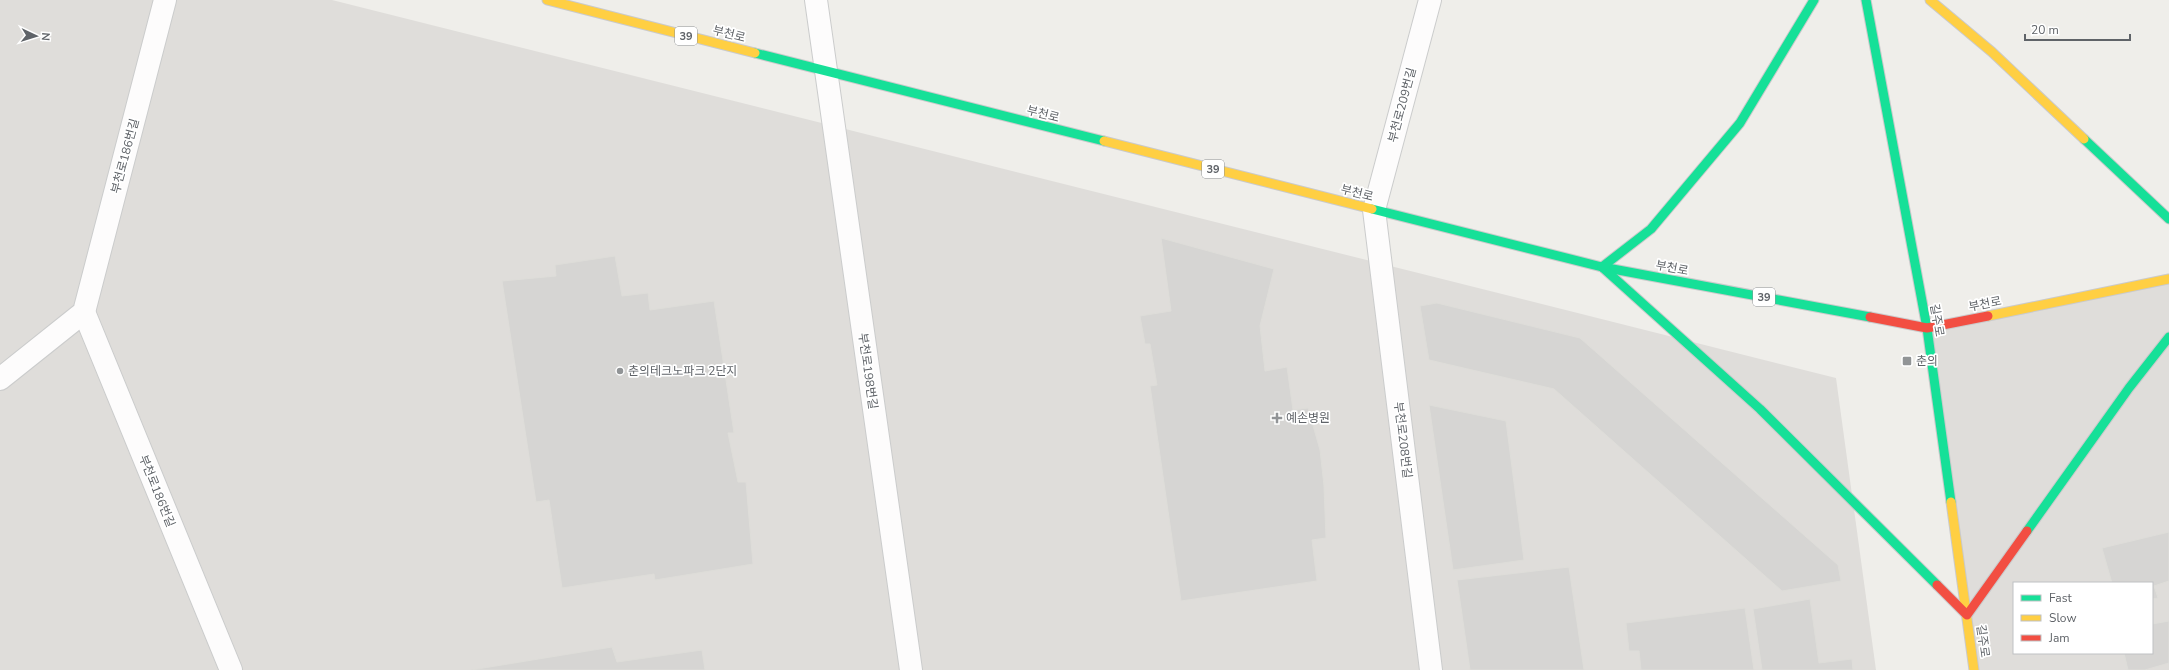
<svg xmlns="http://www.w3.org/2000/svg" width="2169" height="670" font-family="'Nunito Sans','Noto Sans KR',sans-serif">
<rect width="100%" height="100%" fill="#efeeea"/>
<g fill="#dfddda" fill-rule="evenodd">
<path d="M 0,0 L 332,0 L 1836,378 L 1876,670 L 0,670 Z"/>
<path d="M 2169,276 L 2169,670 L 1969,670 L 1927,328 ZM 2014,583 L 2152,583 L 2152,653 L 2014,653 Z"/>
</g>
<g fill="#d6d5d3" stroke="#deddd9">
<path d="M 1161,238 L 1274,269 L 1260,326 L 1265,371 L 1287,367 L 1293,410 L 1308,408 L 1320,450 L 1324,486 L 1326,538 L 1312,540 L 1317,581 L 1181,601 L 1150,386 L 1157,385 L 1150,344 L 1145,344 L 1140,316 L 1171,311 Z"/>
<path d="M 615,256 L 622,296 L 648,293 L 650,310 L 714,301 L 734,433 L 728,433 L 738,482 L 746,482 L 753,564 L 655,580 L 654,574 L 562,588 L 549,500 L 536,502 L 502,281 L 556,276 L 555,265 Z"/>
<path d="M 1437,303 L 1580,338 L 1838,565 L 1841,581 L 1782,591 L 1554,389 L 1429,360 L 1420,306 Z"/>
<path d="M 1429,405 L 1506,421 L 1524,560 L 1453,570 Z"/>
<path d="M 2169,532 L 2169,581 L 2154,586 L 2158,598 L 2152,599 L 2152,583 L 2112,583 L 2102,548 Z"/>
<path d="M 1569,567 L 1584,670 L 1470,670 L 1457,580 Z"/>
<path d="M 1810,599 L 1819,663 L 1852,659 L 1853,670 L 1762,670 L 1753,609 Z"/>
<path d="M 1745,608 L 1754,670 L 1641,670 L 1639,651 L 1629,651 L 1626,623 Z"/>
<path d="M 2169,621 L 2169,663 L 2145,670 L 2128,670 L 2124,653 L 2152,653 L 2152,624 Z"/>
<path d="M 612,647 L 617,662 L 702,650 L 705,670 L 471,670 Z"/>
</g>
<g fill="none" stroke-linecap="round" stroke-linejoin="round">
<defs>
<g id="street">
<path d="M 816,0 L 911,670"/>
<path d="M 1430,0 L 1374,210 L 1431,670"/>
<path d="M 84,312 L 231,670"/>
<path d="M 0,379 L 84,312 L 165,0"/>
</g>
<g id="fast">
<path d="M 1866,0 L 1927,328 L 1951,502"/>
<path d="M 755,53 L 1104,141"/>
<path d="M 2084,139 L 2169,219"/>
<path d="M 1372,209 L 1602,267 L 1870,317"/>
<path d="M 1602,267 L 1760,409 L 1937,585"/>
<path d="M 1602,267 L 1651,229 L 1740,123 L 1814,0"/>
<path d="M 2027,531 L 2129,388 L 2169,337"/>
</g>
<g id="slow">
<path d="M 547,0 L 755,53"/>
<path d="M 1930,0 L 1992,52 L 2084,139"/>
<path d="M 1104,141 L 1372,209"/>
<path d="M 1988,316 L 2169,279"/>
<path d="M 1951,502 L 1974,670"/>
</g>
<g id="jam">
<path d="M 1870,317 L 1927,328 L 1988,316"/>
<path d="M 1937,585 L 1967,615 L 2027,531"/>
</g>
</defs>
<use href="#street" stroke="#cbcccc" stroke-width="24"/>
<use href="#fast" stroke="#cacacb" stroke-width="11"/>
<use href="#slow" stroke="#cacacb" stroke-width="11"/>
<use href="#jam" stroke="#cacacb" stroke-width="11"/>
<use href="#street" stroke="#fdfcfc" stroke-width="22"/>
<use href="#fast" stroke="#16e098" stroke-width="9"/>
<use href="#slow" stroke="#ffcf43" stroke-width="9"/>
<use href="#jam" stroke="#f24e42" stroke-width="9"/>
</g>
<g fill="#919496" stroke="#fff" stroke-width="1.5">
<rect x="1902" y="356" width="10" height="10" rx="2"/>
<circle cx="620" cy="371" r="4"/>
<path d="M1275 412h4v4h4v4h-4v4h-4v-4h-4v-4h4z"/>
</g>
<g text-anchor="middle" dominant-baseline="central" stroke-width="3.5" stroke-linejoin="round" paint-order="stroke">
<g fill="#fff" stroke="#8f9295" stroke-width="1">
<rect x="675" y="27" width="22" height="18" rx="3"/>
<rect x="1202" y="160" width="22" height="18" rx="3"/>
<rect x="1753" y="288" width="22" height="18" rx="3"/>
</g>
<g font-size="11" font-weight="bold" fill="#5f6368">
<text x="686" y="36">39</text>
<text x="1213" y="169">39</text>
<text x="1764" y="297">39</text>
</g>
<g font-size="12" fill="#5f6368" stroke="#fff">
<text transform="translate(729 34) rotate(14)">부천로</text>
<text transform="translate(1402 105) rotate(-75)">부천로209번길</text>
<text transform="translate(1043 114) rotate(14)">부천로</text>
<text transform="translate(125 156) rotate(-75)">부천로186번길</text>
<text transform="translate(1357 193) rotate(14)">부천로</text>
<text transform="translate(1672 268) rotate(11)">부천로</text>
<text transform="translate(1985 304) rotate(-11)">부천로</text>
<text transform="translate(1937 320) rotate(80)">길주로</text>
<text transform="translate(868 371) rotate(82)">부천로198번길</text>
<text transform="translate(1403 440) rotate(83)">부천로208번길</text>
<text transform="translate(157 491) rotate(68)">부천로186번길</text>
<text transform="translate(1983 641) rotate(82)">길주로</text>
</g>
<g font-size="12" fill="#5f6368" stroke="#fff" text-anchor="start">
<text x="1916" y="361">춘의</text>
<text x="628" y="371">춘의테크노파크 2단지</text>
<text x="1286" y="418">예손병원</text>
</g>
</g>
<rect x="2013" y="582" width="140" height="72" fill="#ffffff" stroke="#bfc1c3"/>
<rect x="2021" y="595" width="20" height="6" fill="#16e098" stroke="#bfc1c3"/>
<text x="2049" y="602" font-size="12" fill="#5f6368">Fast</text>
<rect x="2021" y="615" width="20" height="6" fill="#ffcf43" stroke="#bfc1c3"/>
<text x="2049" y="622" font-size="12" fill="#5f6368">Slow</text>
<rect x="2021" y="635" width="20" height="6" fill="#f24e42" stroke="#bfc1c3"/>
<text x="2049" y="642" font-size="12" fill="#5f6368">Jam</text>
<g transform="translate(36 36) rotate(94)" stroke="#ffffff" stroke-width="3" paint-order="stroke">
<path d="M0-3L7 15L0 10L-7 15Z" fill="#5f6368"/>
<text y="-6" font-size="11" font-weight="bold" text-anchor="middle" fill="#5f6368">N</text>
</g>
<path d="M2025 34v6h105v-6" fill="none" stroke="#5f6368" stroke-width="2"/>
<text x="2031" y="34" font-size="12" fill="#5f6368" stroke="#ffffff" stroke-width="3" paint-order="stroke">20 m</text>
</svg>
